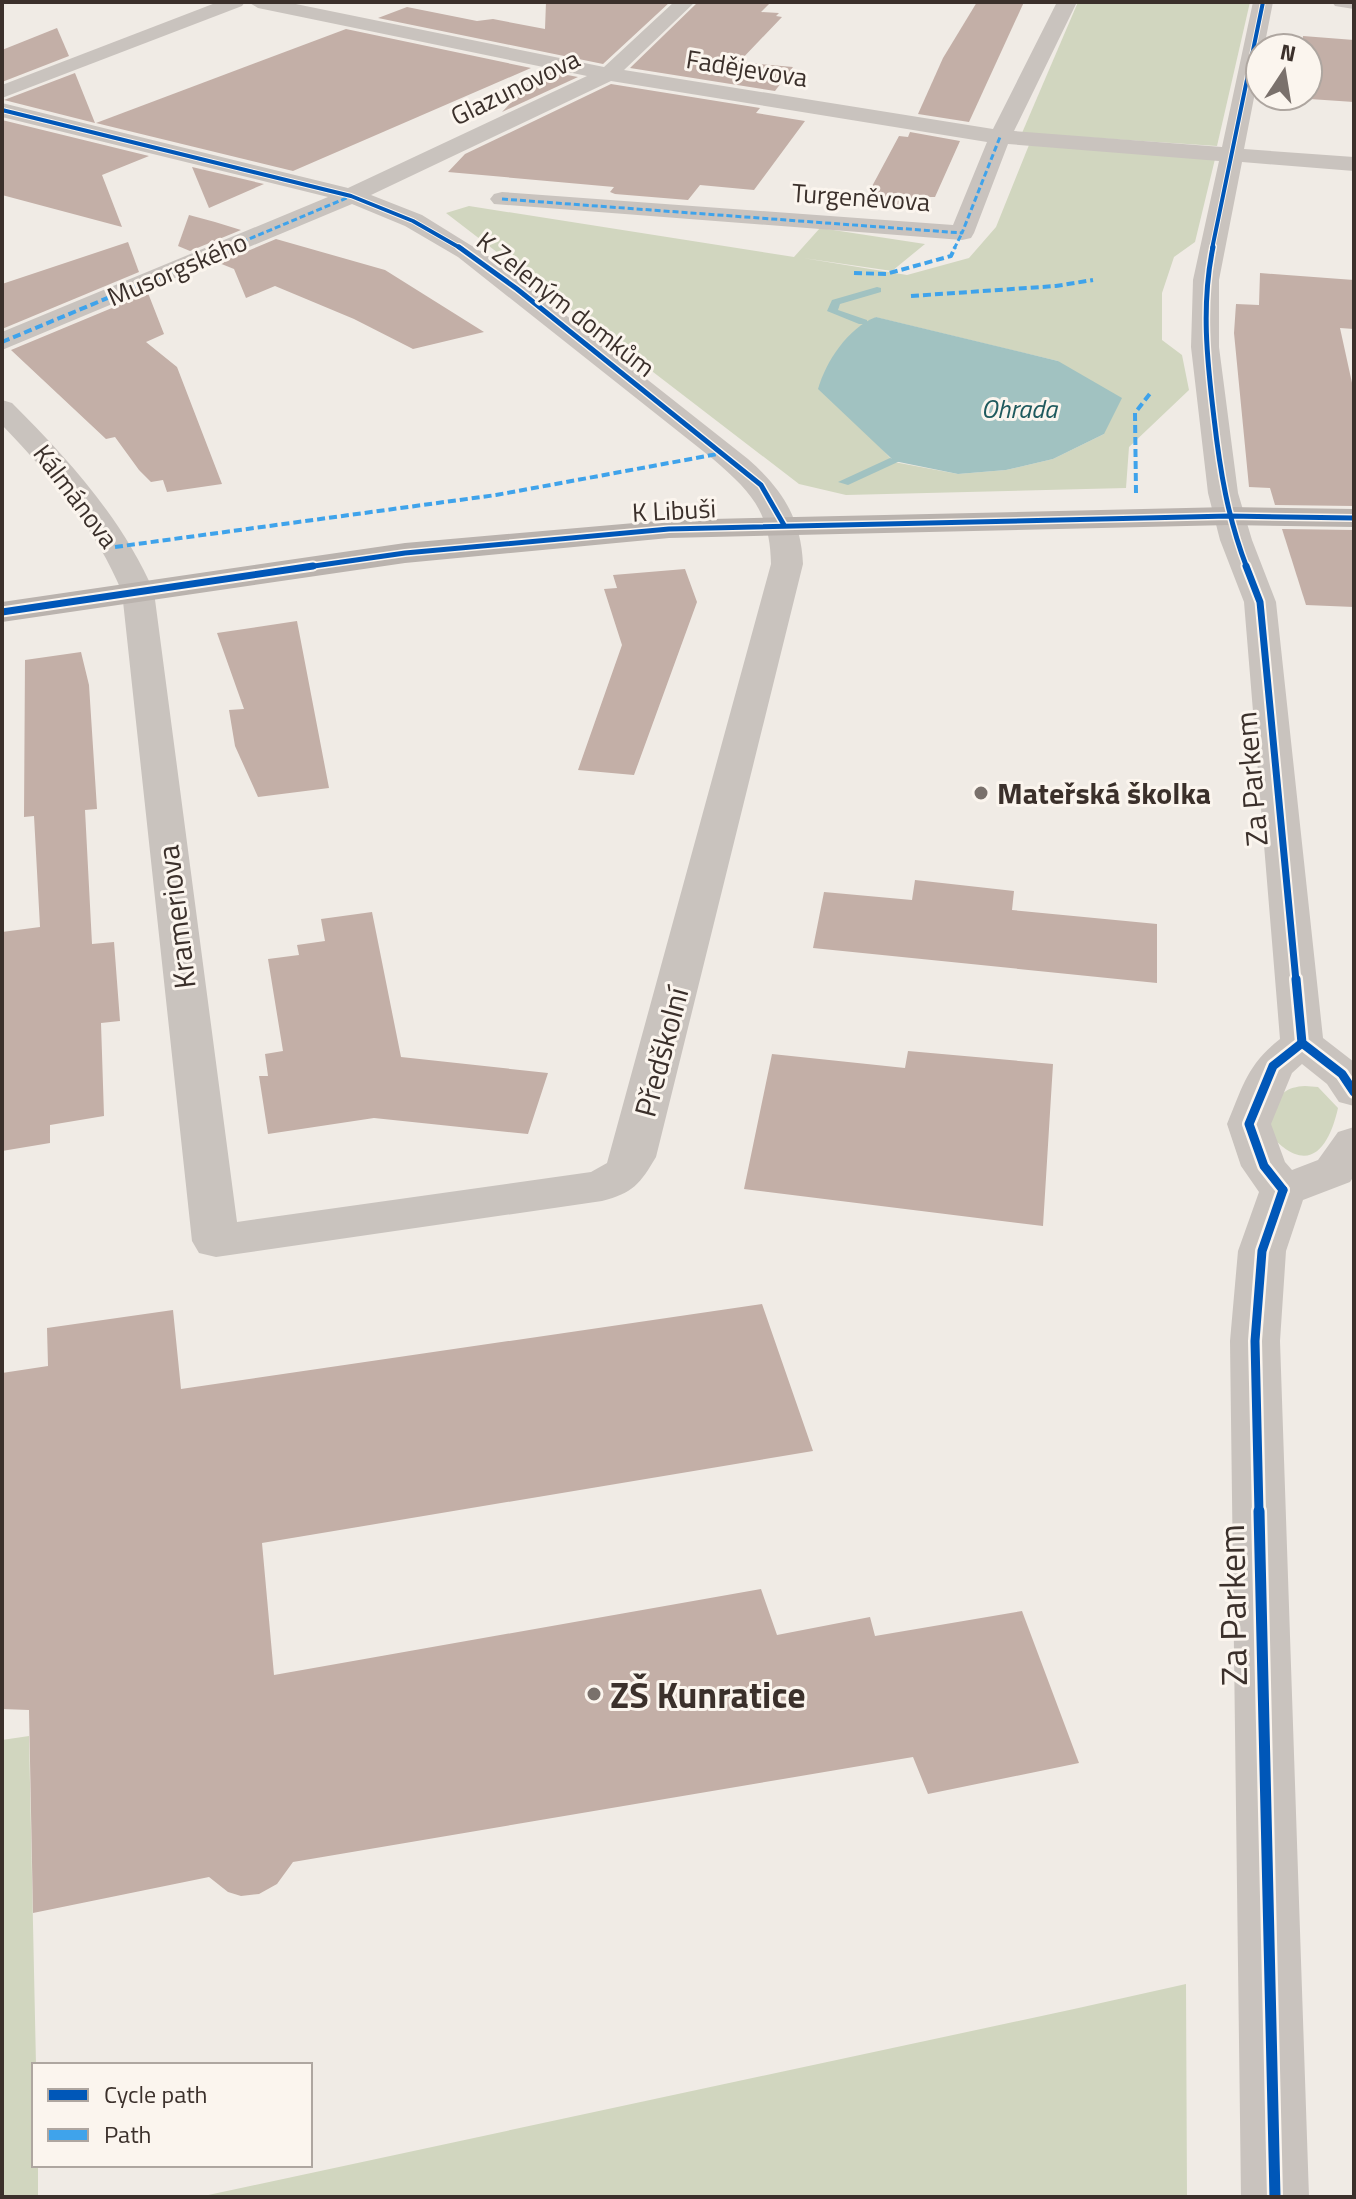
<svg xmlns="http://www.w3.org/2000/svg" width="1356" height="2199" font-family="'Titillium Web',sans-serif">
<rect width="100%" height="100%" fill="#f0ebe5"/>
<g fill="#d1d6bf" fill-rule="evenodd">
<path d="M 1078,2 L 1250,2 L 1217,146 L 1022,133 Z"/>
<path d="M 1029,145 L 1215,159 L 1195,242 L 1174,257 L 1162,293 L 1162,340 L 1182,355 L 1189,390 L 1129,447 L 1126,488 L 846,495 L 799,484 L 446,213 L 469,206 L 794,257 L 820,228 L 925,244 L 892,271 L 803,258 L 907,275 L 969,258 L 996,227 ZM 875,317 L 1058,361 L 1104,434 L 1053,459 L 1006,470 L 958,474 L 894,462 L 879,446 Z"/>
<path d="M 1305,1086 L 1318,1087 L 1338,1108 C 1332,1135 1317,1173 1283,1147 C 1277,1142 1270,1137 1269,1128 C 1269,1123 1272,1115 1274,1110 C 1279,1093 1287,1087 1305,1086 Z"/>
<path d="M 29,1736 L 36,2065 L 34,2165 L 38,2165 L 38,2197 L 2,2197 L 2,1740 Z"/>
<path d="M 1186,1984 L 1187,2197 L 199,2197 L 1074,2009 Z"/>
</g>
<path fill="#a1c2c1" d="M 876,317 L 1058,361 L 1122,398 L 1104,434 L 1053,459 L 1006,470 L 958,474 L 894,461 L 818,389 C 826,361 848,328 876,317 Z"/>
<g fill="none" stroke-linecap="round" stroke-linejoin="round">
<g fill="#a1c2c1" fill-rule="evenodd">
<path d="M 877,287 L 881,288 L 881,292 L 840,304 L 838,310 L 867,320 L 867,324 L 859,324 L 827,311 L 832,300 Z"/>
<path d="M 890,458 L 900,461 L 848,485 L 838,482 Z"/>
</g>
</g>
<g fill="#c3afa7">
<path d="M 546,2 L 670,2 L 603,64 L 378,18 L 407,7 L 477,21 L 493,19 L 545,29 Z"/>
<path d="M 698,2 L 771,2 L 761,12 L 779,13 L 776,16 L 782,17 L 739,62 L 793,67 L 775,91 L 630,68 Z"/>
<path d="M 977,2 L 1024,2 L 969,122 L 918,114 L 943,58 Z"/>
<path d="M 57,28 L 69,56 L 2,82 L 2,50 Z"/>
<path d="M 346,29 L 531,68 L 293,171 L 96,123 Z"/>
<path d="M 1303,36 L 1354,40 L 1354,102 L 1295,98 L 1308,96 L 1308,48 L 1302,48 Z"/>
<path d="M 541,70 L 578,77 L 502,112 Z"/>
<path d="M 75,73 L 95,123 L 4,100 Z"/>
<path d="M 611,84 L 760,108 L 756,113 L 805,121 L 754,190 L 700,185 L 688,200 L 615,194 L 610,192 L 614,187 L 448,172 L 465,154 Z"/>
<path d="M 2,120 L 149,156 L 102,175 L 122,227 L 2,195 Z"/>
<path d="M 910,132 L 960,141 L 935,197 L 928,197 L 922,210 L 862,205 L 899,136 L 908,137 Z"/>
<path d="M 192,167 L 264,184 L 209,208 Z"/>
<path d="M 189,215 L 215,222 L 241,230 L 190,251 L 178,246 Z"/>
<path d="M 276,239 L 385,270 L 484,332 L 413,349 L 354,319 L 275,286 L 246,298 L 234,269 L 219,263 Z"/>
<path d="M 128,242 L 139,272 L 2,329 L 2,284 Z"/>
<path d="M 1260,273 L 1354,280 L 1354,329 L 1340,328 L 1354,392 L 1354,506 L 1275,505 L 1270,488 L 1249,487 L 1234,333 L 1236,304 L 1259,305 Z"/>
<path d="M 148,293 L 164,334 L 146,342 L 177,367 L 222,484 L 167,492 L 163,480 L 151,482 L 139,470 L 115,437 L 106,439 L 11,350 Z"/>
<path d="M 1282,529 L 1354,530 L 1354,607 L 1306,605 Z"/>
<path d="M 685,569 L 697,602 L 634,775 L 578,770 L 622,645 L 604,589 L 617,588 L 613,575 Z"/>
<path d="M 297,621 L 329,788 L 258,797 L 235,746 L 229,710 L 244,709 L 217,633 Z"/>
<path d="M 81,652 L 89,685 L 97,809 L 85,810 L 92,944 L 114,942 L 120,1021 L 101,1023 L 104,1116 L 50,1125 L 50,1143 L 2,1151 L 2,932 L 40,927 L 34,816 L 24,817 L 25,660 Z"/>
<path d="M 915,880 L 1014,891 L 1012,910 L 1157,924 L 1157,983 L 813,948 L 824,892 L 912,900 Z"/>
<path d="M 372,912 L 401,1057 L 548,1073 L 528,1134 L 374,1118 L 268,1134 L 259,1076 L 268,1076 L 265,1054 L 283,1051 L 268,959 L 299,955 L 297,945 L 325,941 L 321,919 Z"/>
<path d="M 908,1051 L 1053,1064 L 1043,1226 L 744,1189 L 772,1054 L 905,1068 Z"/>
<path d="M 762,1304 L 813,1451 L 262,1543 L 274,1675 L 761,1589 L 777,1635 L 870,1617 L 875,1636 L 1022,1611 L 1079,1763 L 928,1794 L 913,1757 L 293,1862 L 277,1884 L 259,1894 L 241,1896 L 228,1892 L 209,1877 L 33,1913 L 29,1710 L 2,1709 L 2,1373 L 48,1366 L 47,1328 L 173,1310 L 181,1389 Z"/>
</g>
<g fill="none" stroke-linecap="round" stroke-linejoin="round">
<g fill="#c9c3be" fill-rule="evenodd">
<path d="M 218,2 L 245,2 L 242,6 L 2,98 L 2,85 Z"/>
<path d="M 248,2 L 286,2 L 604,67 L 674,2 L 695,2 L 624,70 L 993,129 L 1057,2 L 1077,2 L 1014,131 L 1222,147 L 1253,2 L 1273,2 L 1264,48 L 1260,48 L 1260,67 L 1244,149 L 1354,157 L 1354,171 L 1242,162 L 1219,280 L 1219,347 L 1238,493 L 1252,540 L 1276,602 L 1323,1038 L 1354,1062 L 1354,1106 L 1339,1102 L 1327,1084 L 1302,1064 L 1292,1073 L 1271,1124 L 1285,1162 L 1292,1170 L 1318,1160 L 1338,1132 L 1354,1127 L 1354,1176 L 1350,1182 L 1303,1200 L 1286,1251 L 1280,1341 L 1309,2197 L 1241,2197 L 1230,1341 L 1238,1251 L 1259,1192 L 1241,1166 L 1227,1124 C 1243,1086 1247,1065 1280,1039 L 1244,602 L 1220,540 L 1208,493 L 1191,347 L 1193,280 L 1219,161 L 1008,144 L 974,233 L 971,238 L 962,240 L 494,204 L 490,199 L 494,194 L 502,192 L 953,225 L 987,142 L 611,81 L 371,195 L 422,215 L 501,264 L 748,459 C 782,489 801,518 803,564 L 656,1157 C 640,1184 633,1193 602,1201 L 216,1257 L 199,1253 L 192,1241 L 122,592 C 95,527 50,475 2,425 L 2,400 L 12,403 C 68,459 122,518 154,592 L 237,1222 L 591,1172 L 607,1163 L 771,564 C 770,511 751,492 713,459 L 458,257 L 405,226 L 352,204 L 2,350 L 2,332 L 328,197 L 2,117 L 2,103 L 348,188 L 587,76 L 258,8 Z"/>
<path d="M 1332,2 L 1354,2 L 1354,9 L 1335,6 Z"/>
</g>
<path fill="#bab3ae" fill-rule="evenodd" d="M 1229,507 L 1354,509 L 1354,527 L 1229,525 L 669,538 L 405,563 L 2,622 L 2,602 L 405,543 L 669,520 Z"/>
<g stroke="#3fa3eb" stroke-width="3" stroke-dasharray="6 3" stroke-linecap="butt">
<path d="M 502,199 L 962,233 L 1000,137"/>
<path d="M 225,249 L 349,197"/>
<path d="M 954,249 L 962,233"/>
</g>
<g stroke="#3fa3eb" stroke-width="4" stroke-dasharray="8 4" stroke-linecap="butt">
<path d="M 854,273 L 886,274 L 951,256 L 955,247"/>
<path d="M 911,296 L 1056,286 L 1093,280"/>
<path d="M 2,342 L 230,247"/>
<path d="M 1136,493 L 1135,413 L 1152,391"/>
<path d="M 115,547 L 496,495 L 723,453"/>
</g>
<defs>
<g id="cycleway-far4">
<path d="M 2,110 L 351,196 L 413,221 L 462,249"/>
<path d="M 1212,249 L 1263,2"/>
</g>
<g id="cycleway-far3">
<path d="M 459,247 L 517,289 L 761,485 L 784,525"/>
<path d="M 1213,247 C 1201,305 1207,360 1214,418 C 1220,471 1228,519 1247,568"/>
<path d="M 300,568 L 405,553 L 669,529 L 1229,516 L 1354,518"/>
</g>
<g id="cycleway-far2">
<path d="M 1246,566 L 1260,602 L 1296,981"/>
<path d="M 2,612 L 313,566"/>
</g>
<g id="cycleway-far1">
<path d="M 1296,979 L 1302,1043 L 1342,1074 L 1354,1092"/>
<path d="M 1283,1190 L 1264,1166 L 1249,1124 L 1273,1066 L 1302,1043"/>
<path d="M 1259,1513 L 1255,1341 L 1262,1251 L 1283,1190"/>
</g>
<path id="cycleway" d="M 1259,1511 L 1275,2197"/>
</defs>
<use href="#cycleway-far4" stroke="#fbf5ee" stroke-width="6"/>
<use href="#cycleway-far3" stroke="#fbf5ee" stroke-width="8"/>
<use href="#cycleway-far2" stroke="#fbf5ee" stroke-width="11"/>
<use href="#cycleway-far1" stroke="#fbf5ee" stroke-width="14"/>
<use href="#cycleway" stroke="#fbf5ee" stroke-width="16"/>
<use href="#cycleway-far4" stroke="#0057b8" stroke-width="4"/>
<use href="#cycleway-far3" stroke="#0057b8" stroke-width="5"/>
<use href="#cycleway-far2" stroke="#0057b8" stroke-width="7"/>
<use href="#cycleway-far1" stroke="#0057b8" stroke-width="9"/>
<use href="#cycleway" stroke="#0057b8" stroke-width="11"/>
</g>
<g fill="#7a716c" stroke="#fbf5ee" stroke-width="3">
<circle cx="981" cy="793" r="8"/>
<circle cx="594" cy="1694" r="8"/>
</g>
<g text-anchor="middle" dominant-baseline="central" stroke-width="6" stroke-linejoin="round" paint-order="stroke">
<g font-size="26" fill="#3b302b" stroke="#fbf5ee">
<text transform="translate(747 68) rotate(9)">Fadějevova</text>
<text transform="translate(515 87) rotate(-26)">Glazunovova</text>
<text transform="translate(861 197) rotate(4)">Turgeněvova</text>
<text transform="translate(177 269) rotate(-23)">Musorgského</text>
<text transform="translate(566 304) rotate(38)">K Zeleným domkům</text>
<text transform="translate(76 496) rotate(53)">Kálmánova</text>
<text transform="translate(674 510) rotate(-3)">K Libuši</text>
</g>
<g font-size="26" font-style="italic" fill="#1f5a5e" stroke="#fbf5ee">
<text x="1019" y="408">Ohrada</text>
</g>
<g font-size="30" fill="#3b302b" stroke="#fbf5ee">
<text transform="translate(1251 779) rotate(-95)">Za Parkem</text>
<text transform="translate(176 917) rotate(-97)">Krameriova</text>
<text transform="translate(661 1052) rotate(-75)">Předškolní</text>
</g>
<g font-size="30" font-weight="bold" fill="#3b302b" stroke="#fbf5ee" text-anchor="start">
<text x="997" y="793">Mateřská školka</text>
</g>
<g font-size="36" fill="#3b302b" stroke="#fbf5ee">
<text transform="translate(1232 1605) rotate(-91)">Za Parkem</text>
</g>
<g font-size="36" font-weight="bold" fill="#3b302b" stroke="#fbf5ee" text-anchor="start">
<text x="610" y="1694">ZŠ Kunratice</text>
</g>
</g>
<rect width="1356" height="2199" fill="none" stroke="#3b302b" stroke-width="8"/>
<rect x="32" y="2063" width="280" height="104" fill="#fbf5ee" stroke="#aea6a0" stroke-width="2"/>
<rect x="48" y="2089" width="40" height="12" fill="#0057b8" stroke="#aea6a0" stroke-width="2"/>
<text x="104" y="2103" font-size="24" fill="#3b302b">Cycle path</text>
<rect x="48" y="2129" width="40" height="12" fill="#3fa3eb" stroke="#aea6a0" stroke-width="2"/>
<text x="104" y="2143" font-size="24" fill="#3b302b">Path</text>
<g transform="translate(1284 72) rotate(12)"><circle r="38" fill="#fbf5ee" stroke="#aea6a0" stroke-width="2"/>
<path d="M0-6L14 30L0 20L-14 30Z" fill="#7a716c"/>
<text y="-12" font-size="22" font-weight="bold" text-anchor="middle" fill="#3b302b">N</text>
</g>
</svg>
